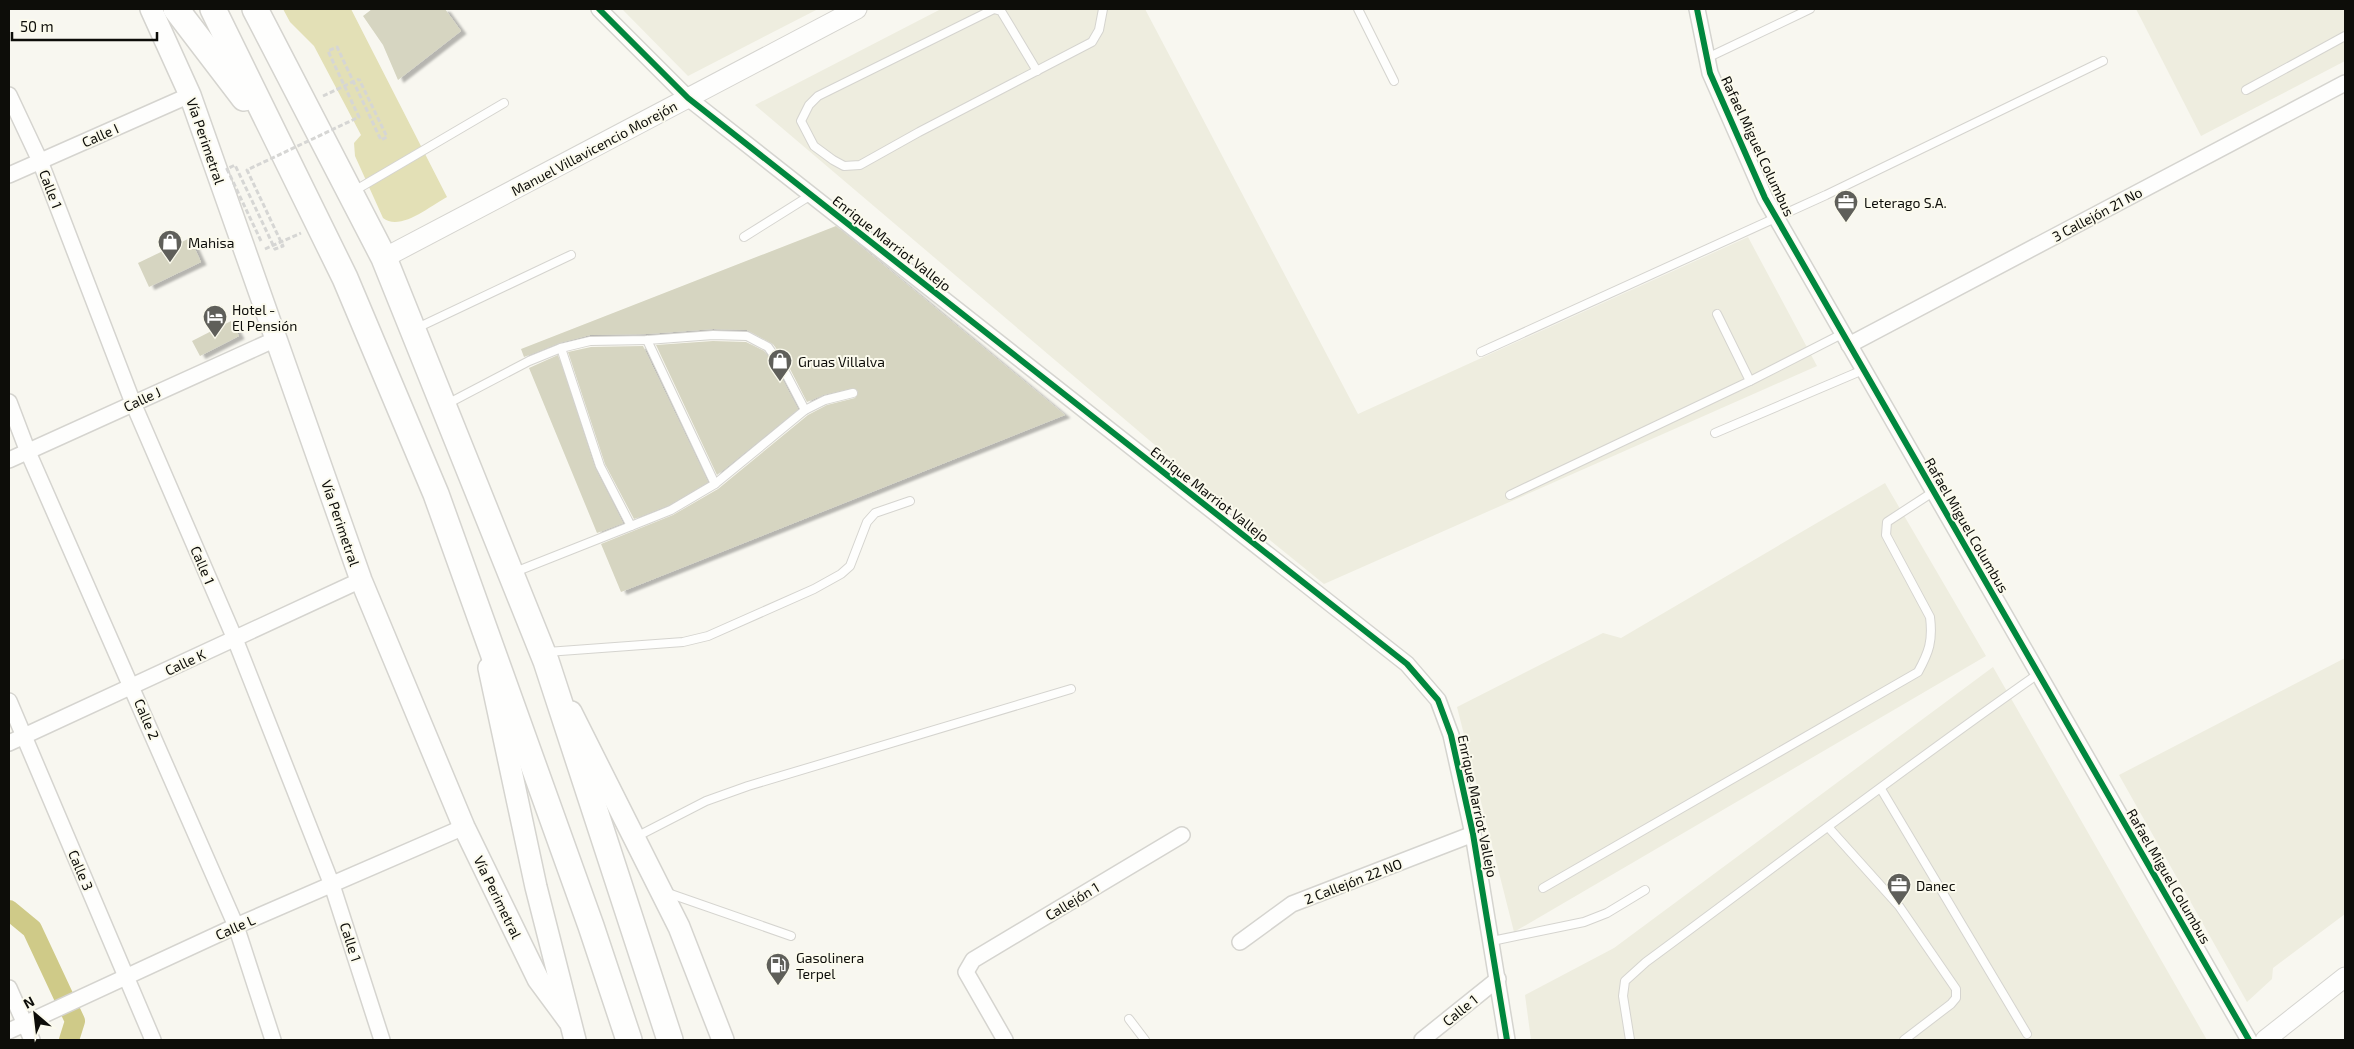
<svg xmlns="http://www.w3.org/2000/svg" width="2354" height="1049" font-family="'Exo 2',sans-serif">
<defs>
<filter id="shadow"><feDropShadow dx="5.5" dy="3" stdDeviation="1" flood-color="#0004"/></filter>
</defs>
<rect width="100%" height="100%" fill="#f8f7f0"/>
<g fill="#eeeddf">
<path d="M 622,9 L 818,9 L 688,76 Z"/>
<path d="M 941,9 L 1145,9 L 1358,414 L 1748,237 L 1817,366 L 1324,584 L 1202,485 L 755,105 Z"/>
<path d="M 2136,9 L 2345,9 L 2345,61 L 2201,136 Z"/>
<path d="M 1885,483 L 1986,656 L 1514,932 L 1457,707 L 1603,633 L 1621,638 Z"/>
<path d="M 2345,658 L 2345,914 L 2273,968 L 2272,979 L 2247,1002 L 2119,775 Z"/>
<path d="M 1993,667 L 2207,1040 L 1531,1040 L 1525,995 L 1614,948 Z"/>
</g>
<path fill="#e3e0b6" d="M 283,9 L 351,9 L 447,197 C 430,206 400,232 383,218 L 355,156 L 354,143 L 361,135 L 314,46 L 290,22 Z"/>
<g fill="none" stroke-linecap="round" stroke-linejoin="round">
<path stroke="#cfca88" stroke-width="20" d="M 9,910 L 32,929 L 75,1021 L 69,1040"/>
</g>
<g fill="#d6d5c1" filter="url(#shadow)">
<path d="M 372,9 L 445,9 L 461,31 L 398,80 L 383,45 L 363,16 Z"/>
<path d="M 836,226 L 1065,415 L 621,592 L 601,544 L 673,515 L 718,489 L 808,415 L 827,405 L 855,398 L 858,391 L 852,388 L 823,395 L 807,402 L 788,365 L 773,344 L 747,330 L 713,329 L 647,334 L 590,335 L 559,343 L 524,357 L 521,349 Z"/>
<path d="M 190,238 L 201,262 L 149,287 L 138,263 Z"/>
<path d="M 231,321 L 239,336 L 200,356 L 192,341 Z"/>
<path d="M 713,341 L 746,342 L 764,351 L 778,371 L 798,409 L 717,475 L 656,345 Z"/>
<path d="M 643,346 L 708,482 L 669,505 L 634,519 L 605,464 L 568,352 L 591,347 Z"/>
<path d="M 558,355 L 595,468 L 623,523 L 597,533 L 529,368 Z"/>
</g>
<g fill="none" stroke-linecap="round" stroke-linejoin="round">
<defs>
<g id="service">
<path d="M 994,9 L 818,96 L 809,105 L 801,121 L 814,146 L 833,160 L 844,166 L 860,165 L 919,132 L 1092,42 L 1099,30 L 1103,9"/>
<path d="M 994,9 L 1001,11 L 1037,71"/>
<path d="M 1358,9 L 1394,81"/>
<path d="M 1707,58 L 1810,9"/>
<path d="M 2246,90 L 2345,36"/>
<path d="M 354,191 L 504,103"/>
<path d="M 744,237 L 811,195"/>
<path d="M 1717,314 L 1750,381 L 1842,334"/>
<path d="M 417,328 L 571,255"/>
<path d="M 647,340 L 715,484"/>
<path d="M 561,348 L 600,466 L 631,526 L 671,510 L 715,484 L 805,410 L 825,400 L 853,393"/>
<path d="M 1481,352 L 1826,195 L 2103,61"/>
<path d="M 447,404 L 529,361 L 561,348 L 590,341 L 647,340 L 713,335 L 747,336 L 768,347 L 783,368 L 805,410"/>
<path d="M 1715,433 L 1863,370"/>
<path d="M 1510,495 L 1750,381"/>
<path d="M 515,572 L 631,526"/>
<path d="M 547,652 L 683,642 L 708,636 L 814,589 L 841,574 L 850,566 L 867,522 L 875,513 L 910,501"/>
<path d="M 1881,789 L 2027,1034"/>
<path d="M 1829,828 L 1899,906 L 1956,989 L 1956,998 L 1951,1004 L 1904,1040"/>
<path d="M 636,837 L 706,801 L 748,786 L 1071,689"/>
<path d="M 1543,888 L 1918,672 C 1929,652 1933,641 1930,617 L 1886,535 L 1887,522 L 1933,492"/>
<path d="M 665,892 L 791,936"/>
<path d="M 1492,941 L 1584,922 L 1607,913 L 1645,890"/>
<path d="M 1129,1019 L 1145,1040"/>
<path d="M 1630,1040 L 1623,996 L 1625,981 L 1646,962 C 1776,866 1905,767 2038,674"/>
</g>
<g id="minor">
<path d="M 599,9 L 688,98 L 1407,664 L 1438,700 L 1451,735 L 1473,834 L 1507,1040"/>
<path d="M 1697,9 L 1710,73 L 1765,198 L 2249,1040"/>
<path d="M 9,95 L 40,161 L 133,403 L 235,639 L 332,885 L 382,1040"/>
<path d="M 9,175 L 190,95"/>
<path d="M 1849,345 L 2345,83"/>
<path d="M 9,402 L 28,452 L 236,926 L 273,1040"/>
<path d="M 9,460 L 276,339"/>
<path d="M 9,701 L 153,1040"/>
<path d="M 9,743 L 361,580"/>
<path d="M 1240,942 L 1292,904 L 1473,834"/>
<path d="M 9,988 L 32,1040"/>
<path d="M 9,1031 L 236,926 L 464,827"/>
<path d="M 1005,1040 L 966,972 L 973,960 L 1182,835"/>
<path d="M 1422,1040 L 1498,979"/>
</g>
<g id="tertiary">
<path d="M 384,258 L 857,9"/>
<path d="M 2265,1040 L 2345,977"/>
</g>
<g id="secondary">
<path d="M 151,9 L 190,95 L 361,580 L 464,827 L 538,979 L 569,1021"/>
<path d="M 489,668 L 536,887 L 575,1040"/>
<path d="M 571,712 L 679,927 L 723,1040"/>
</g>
<g id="trunk">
<path d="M 176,9 L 244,98"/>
<path d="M 213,9 L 345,278 L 436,494 L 591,926 L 629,1040"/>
<path d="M 255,9 L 384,258 L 546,661 L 670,1040"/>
</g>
</defs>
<use href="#service" stroke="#d5d4cf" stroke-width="10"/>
<use href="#minor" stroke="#d5d4cf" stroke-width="18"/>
<use href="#tertiary" stroke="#d5d4cf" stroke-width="21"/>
<use href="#secondary" stroke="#d5d4cf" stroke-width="24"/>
<use href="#trunk" stroke="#d5d4cf" stroke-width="28"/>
<g stroke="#d6d6d4" stroke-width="3" stroke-dasharray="5 2.5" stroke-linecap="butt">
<path d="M 323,96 L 359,79"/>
<path d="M 265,249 L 301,233"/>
</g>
<use href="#service" stroke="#fefefd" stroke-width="8"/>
<use href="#minor" stroke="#fefefd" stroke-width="15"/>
<use href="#tertiary" stroke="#fefefd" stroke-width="19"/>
<use href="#secondary" stroke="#fefefd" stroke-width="21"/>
<use href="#trunk" stroke="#fefefd" stroke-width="25"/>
<path stroke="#d6d6d4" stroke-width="3" stroke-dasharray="5 2.5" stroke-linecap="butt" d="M 261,241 L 227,169 L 235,165 L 275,249 L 283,246 L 247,170 L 359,117 L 328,51 L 337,47 L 381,140 L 387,137 L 359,79"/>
<defs>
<g id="cycleway">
<path d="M 599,9 L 688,98 L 1407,664 L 1438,700 L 1451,735 L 1473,834 L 1507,1040"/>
<path d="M 1697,9 L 1710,73 L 1765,198 L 2249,1040"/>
</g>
</defs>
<use href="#cycleway" stroke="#fbfaed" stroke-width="9"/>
<use href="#cycleway" stroke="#00873e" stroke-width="6"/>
</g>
<defs>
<symbol id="office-pin" viewBox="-11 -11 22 30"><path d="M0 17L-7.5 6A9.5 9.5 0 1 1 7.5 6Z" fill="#5f5f5a" stroke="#fbfaed"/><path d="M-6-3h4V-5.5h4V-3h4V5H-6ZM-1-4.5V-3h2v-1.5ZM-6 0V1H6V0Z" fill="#fff"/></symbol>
<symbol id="shop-pin" viewBox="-11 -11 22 30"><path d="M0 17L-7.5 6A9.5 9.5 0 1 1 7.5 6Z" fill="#5f5f5a" stroke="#fbfaed"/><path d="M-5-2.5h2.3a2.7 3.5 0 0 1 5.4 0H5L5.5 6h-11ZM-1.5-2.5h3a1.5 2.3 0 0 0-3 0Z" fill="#fff"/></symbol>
<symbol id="hotel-pin" viewBox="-11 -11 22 30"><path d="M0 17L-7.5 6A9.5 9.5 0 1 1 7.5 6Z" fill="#5f5f5a" stroke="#fbfaed"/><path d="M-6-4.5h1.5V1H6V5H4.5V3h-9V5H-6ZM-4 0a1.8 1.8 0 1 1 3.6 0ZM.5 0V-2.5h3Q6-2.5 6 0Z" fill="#fff"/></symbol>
<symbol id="fuel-pin" viewBox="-11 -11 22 30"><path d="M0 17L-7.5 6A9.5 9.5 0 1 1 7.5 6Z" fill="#5f5f5a" stroke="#fbfaed"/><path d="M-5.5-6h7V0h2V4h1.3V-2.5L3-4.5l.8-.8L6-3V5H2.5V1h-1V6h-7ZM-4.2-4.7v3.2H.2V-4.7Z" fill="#fff"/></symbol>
</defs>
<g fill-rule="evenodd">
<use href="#office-pin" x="1832" y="188" width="28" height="38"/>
<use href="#shop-pin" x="156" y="228" width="28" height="38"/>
<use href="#hotel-pin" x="201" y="303" width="28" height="38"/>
<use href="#shop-pin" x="766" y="347" width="28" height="38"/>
<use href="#office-pin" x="1885" y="871" width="28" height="38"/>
<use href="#fuel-pin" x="764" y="951" width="28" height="38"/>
</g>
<g text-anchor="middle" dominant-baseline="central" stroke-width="4" stroke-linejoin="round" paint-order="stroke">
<g font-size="14" fill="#0d0d09" stroke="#fbfaed">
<text transform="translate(100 135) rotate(-24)">Calle I</text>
<text transform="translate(206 141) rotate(71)">Vía Perimetral</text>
<text transform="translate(1758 146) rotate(65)">Rafael Miguel Columbus</text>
<text transform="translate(594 148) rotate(-28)">Manuel Villavicencio Morejón</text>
<text transform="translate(51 189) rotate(69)">Calle 1</text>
<text transform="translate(2097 214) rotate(-28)">3 Callejón 21 No</text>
<text transform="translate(892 243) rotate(38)">Enrique Marriot Vallejo</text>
<text transform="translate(142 399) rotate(-25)">Calle J</text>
<text transform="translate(1210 494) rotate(38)">Enrique Marriot Vallejo</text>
<text transform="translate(341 523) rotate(71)">Vía Perimetral</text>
<text transform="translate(1967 525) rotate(60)">Rafael Miguel Columbus</text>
<text transform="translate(203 565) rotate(67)">Calle 1</text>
<text transform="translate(185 662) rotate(-25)">Calle K</text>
<text transform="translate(147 719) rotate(67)">Calle 2</text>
<text transform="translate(1478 806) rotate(78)">Enrique Marriot Vallejo</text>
<text transform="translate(81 870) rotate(67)">Calle 3</text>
<text transform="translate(2169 876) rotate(60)">Rafael Miguel Columbus</text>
<text transform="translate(1353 881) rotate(-21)">2 Callejón 22 NO</text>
<text transform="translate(498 897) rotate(64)">Vía Perimetral</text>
<text transform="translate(1072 901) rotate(-31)">Callejón 1</text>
<text transform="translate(235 927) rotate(-24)">Calle L</text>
<text transform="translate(351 942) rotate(72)">Calle 1</text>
<text transform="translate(1460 1010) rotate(-39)">Calle 1</text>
</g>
<g font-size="14" fill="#0d0d09" stroke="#fbfaed" text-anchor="start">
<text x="1864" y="202">Leterago S.A.</text>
<text x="188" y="242">Mahisa</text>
<text x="232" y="309">Hotel -<tspan x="232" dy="16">El Pensión</tspan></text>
<text x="798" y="361">Gruas Villalva</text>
<text x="1916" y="885">Danec</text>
<text x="796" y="957">Gasolinera<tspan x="796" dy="16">Terpel</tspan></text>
</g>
</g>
<rect width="2354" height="1049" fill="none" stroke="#0d0d09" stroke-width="20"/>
<g transform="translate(35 1014) rotate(332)" stroke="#fbfaed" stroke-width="4" paint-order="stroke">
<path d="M0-4L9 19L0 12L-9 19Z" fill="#0d0d09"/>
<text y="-8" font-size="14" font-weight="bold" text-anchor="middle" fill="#0d0d09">N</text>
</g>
<path d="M12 32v8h145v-8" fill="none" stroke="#0d0d09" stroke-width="2.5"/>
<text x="20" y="32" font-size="15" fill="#0d0d09" stroke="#fbfaed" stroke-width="4" paint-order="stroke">50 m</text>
</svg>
